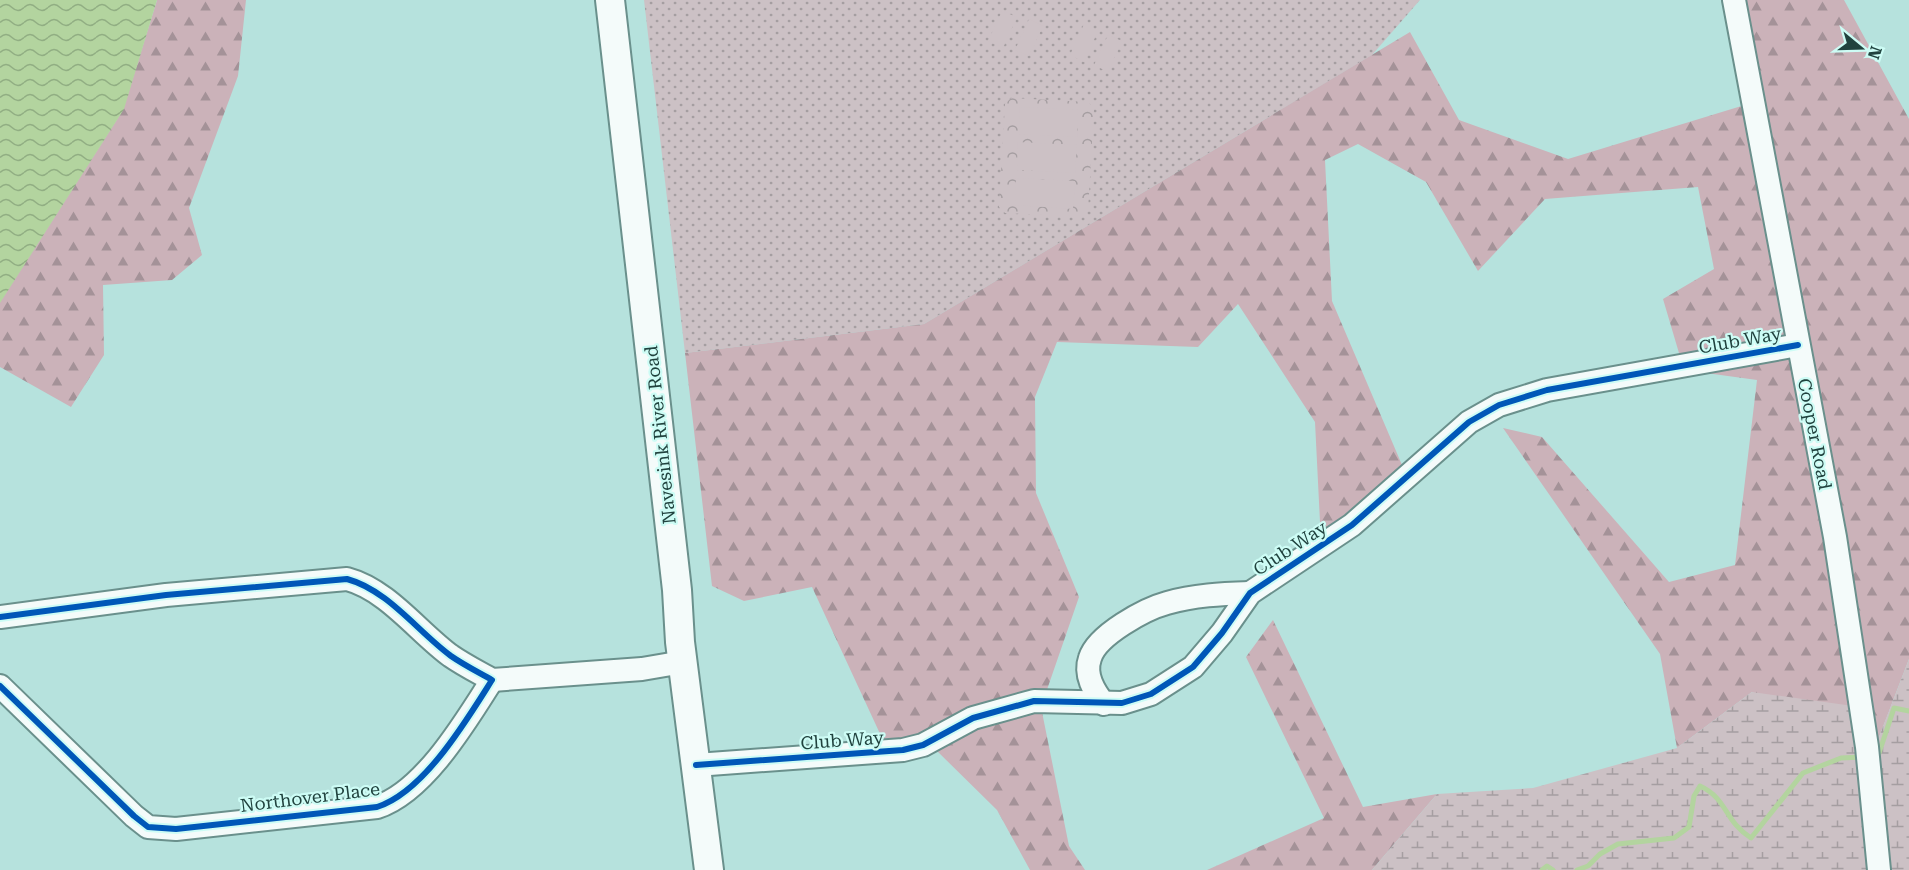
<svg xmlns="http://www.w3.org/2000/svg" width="1909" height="870" font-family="'Roboto Serif',serif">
<defs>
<pattern id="grass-dots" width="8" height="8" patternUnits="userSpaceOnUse" patternTransform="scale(1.5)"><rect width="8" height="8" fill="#ccc1c5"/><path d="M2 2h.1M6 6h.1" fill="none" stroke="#a59ea1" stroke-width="1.8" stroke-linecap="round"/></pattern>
<pattern id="forest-firs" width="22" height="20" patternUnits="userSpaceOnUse" patternTransform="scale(1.5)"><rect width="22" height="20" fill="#cbb2b9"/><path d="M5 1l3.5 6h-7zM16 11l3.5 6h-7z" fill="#a49298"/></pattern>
<pattern id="wetland-marsh" width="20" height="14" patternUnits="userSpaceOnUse" patternTransform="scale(1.5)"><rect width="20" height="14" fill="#ccc1c5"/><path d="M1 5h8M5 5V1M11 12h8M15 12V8" fill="none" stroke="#a59ea1"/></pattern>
<pattern id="park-crowns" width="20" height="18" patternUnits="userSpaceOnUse" patternTransform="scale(1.5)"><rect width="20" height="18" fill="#ccc1c5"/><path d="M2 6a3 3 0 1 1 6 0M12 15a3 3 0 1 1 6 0" fill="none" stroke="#a59ea1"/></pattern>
<pattern id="water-waves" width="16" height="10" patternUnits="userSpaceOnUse" patternTransform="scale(1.5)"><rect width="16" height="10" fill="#b3d49f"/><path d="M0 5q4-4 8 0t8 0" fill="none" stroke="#91ae83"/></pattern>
</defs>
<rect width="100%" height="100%" fill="#b6e2dd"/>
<path fill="url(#grass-dots)" d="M 644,0 L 1420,0 L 1372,55 L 924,324 L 685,353 Z"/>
<g fill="url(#forest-firs)">
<path d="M 157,0 L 246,0 L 238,76 L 189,208 L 202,255 L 172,280 L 103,285 L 104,355 L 71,407 L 0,367 L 0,302 L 123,110 Z"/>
<path d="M 1734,0 L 1844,0 L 1909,119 L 1909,659 L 1876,745 L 1752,692 L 1677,748 L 1660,654 L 1503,428 L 1542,437 L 1669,582 L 1735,565 L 1757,380 L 1684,370 L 1663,299 L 1714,269 L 1698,187 L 1545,199 L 1478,271 L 1426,182 L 1358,144 L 1325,160 L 1332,301 L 1405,472 L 1321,542 L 1315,422 L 1238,304 L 1198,347 L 1057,342 L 1035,397 L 1036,493 L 1079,597 L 1041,707 L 1069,846 L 1085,870 L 1030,870 L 997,810 L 937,751 L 888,751 L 812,587 L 744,601 L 712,586 L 685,353 L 924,324 L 1410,32 L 1459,120 L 1568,159 L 1748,104 Z"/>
<path d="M 1273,620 L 1363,807 L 1437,794 L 1372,870 L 1207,870 L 1324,818 L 1246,657 Z"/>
</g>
<path fill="url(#wetland-marsh)" d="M 1909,659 L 1909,870 L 1372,870 L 1437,794 L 1533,788 L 1677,748 L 1752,692 L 1853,706 L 1876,745 Z"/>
<path fill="url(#park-crowns)" d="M 1011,98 L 1088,102 L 1094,108 L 1088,211 L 1082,217 L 1005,213 L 999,207 L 1005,104 Z"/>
<g fill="#ccc1c5">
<path d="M 1002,11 L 1017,17 L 1003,48 L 988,41 Z"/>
<path d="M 1029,19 L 1043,26 L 1029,56 L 1015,50 Z"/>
<path d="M 1084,24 L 1098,31 L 1084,62 L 1070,55 Z"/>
<path d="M 1108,35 L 1122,41 L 1108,72 L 1094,65 Z"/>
<path d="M 1020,107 L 1078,110 L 1077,137 L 1019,134 Z"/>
<path d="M 1018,142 L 1077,145 L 1075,173 L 1017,170 Z"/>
<path d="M 1016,178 L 1075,181 L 1073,209 L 1015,205 Z"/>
</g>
<path fill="url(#water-waves)" d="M 0,0 L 157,0 L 124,109 L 0,303 Z"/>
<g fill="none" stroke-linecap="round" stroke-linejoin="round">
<g stroke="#b3d49f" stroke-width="5">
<path d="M 1874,756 L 1878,756 L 1894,708 L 1909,711"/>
<path d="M 1542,870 L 1547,866 L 1553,870"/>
<path d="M 1577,870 L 1588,866 L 1600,854 L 1618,844 L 1674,838 L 1689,827 L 1694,796 L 1700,786 C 1728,799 1724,821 1751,838 L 1803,773 L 1841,758 L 1862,757"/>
</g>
<defs>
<g id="minor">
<path d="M 1734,0 L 1835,537 L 1867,747 L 1879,870"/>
<path d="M 0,617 L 166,595 L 347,579 C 388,590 418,632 451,656 C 464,665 478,672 492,680 C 466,721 424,792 377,807 L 176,829 L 148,827 L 134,816 L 0,686"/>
<path d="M 492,680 L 642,669 L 683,662"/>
<path d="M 1104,704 C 1094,691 1084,675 1090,658 C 1097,635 1145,609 1167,603 C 1194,595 1222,594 1250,593"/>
<path d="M 696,765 L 903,750 L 923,745 L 973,718 L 1034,701 L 1122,703 L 1151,694 L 1193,667 L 1222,633 L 1250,593 L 1352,525 L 1469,422 L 1499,405 L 1547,390 L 1798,345"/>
</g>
<path id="major" d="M 610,0 L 677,590 L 680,642 L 709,870"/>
</defs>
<use href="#minor" stroke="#6a908c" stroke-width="26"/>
<use href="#major" stroke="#6a908c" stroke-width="32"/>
<use href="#minor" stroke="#f4fbfa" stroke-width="22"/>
<use href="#major" stroke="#f4fbfa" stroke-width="28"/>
<defs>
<g id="cycleway">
<path d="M 0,617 L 166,595 L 347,579 C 388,590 418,632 451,656 C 464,665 478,672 492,680 C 466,721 424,792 377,807 L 176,829 L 148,827 L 134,816 L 0,686"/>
<path d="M 696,765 L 903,750 L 923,745 L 973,718 L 1034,701 L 1122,703 L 1151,694 L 1193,667 L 1222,633 L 1250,593 L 1352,525 L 1469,422 L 1499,405 L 1547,390 L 1798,345"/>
</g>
</defs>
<use href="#cycleway" stroke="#cdfcf5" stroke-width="10"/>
<use href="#cycleway" stroke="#0057b8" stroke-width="6"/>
</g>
<g text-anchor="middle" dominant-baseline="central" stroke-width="4.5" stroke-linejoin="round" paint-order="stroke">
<g font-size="18" fill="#20423e" stroke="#cdfcf5">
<text transform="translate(1740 340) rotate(-10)">Club Way</text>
<text transform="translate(1815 434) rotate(79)">Cooper Road</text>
<text transform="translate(660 435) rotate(-96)">Navesink River Road</text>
<text transform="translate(1290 548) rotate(-33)">Club Way</text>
<text transform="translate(842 740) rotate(-4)">Club Way</text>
<text transform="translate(310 797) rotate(-7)">Northover Place</text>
</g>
</g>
<g transform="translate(1861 48) rotate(109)" stroke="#cdfcf5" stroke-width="4.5" paint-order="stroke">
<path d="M0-4.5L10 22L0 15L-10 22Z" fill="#20423e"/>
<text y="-9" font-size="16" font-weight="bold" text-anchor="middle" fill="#20423e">N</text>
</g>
</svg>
